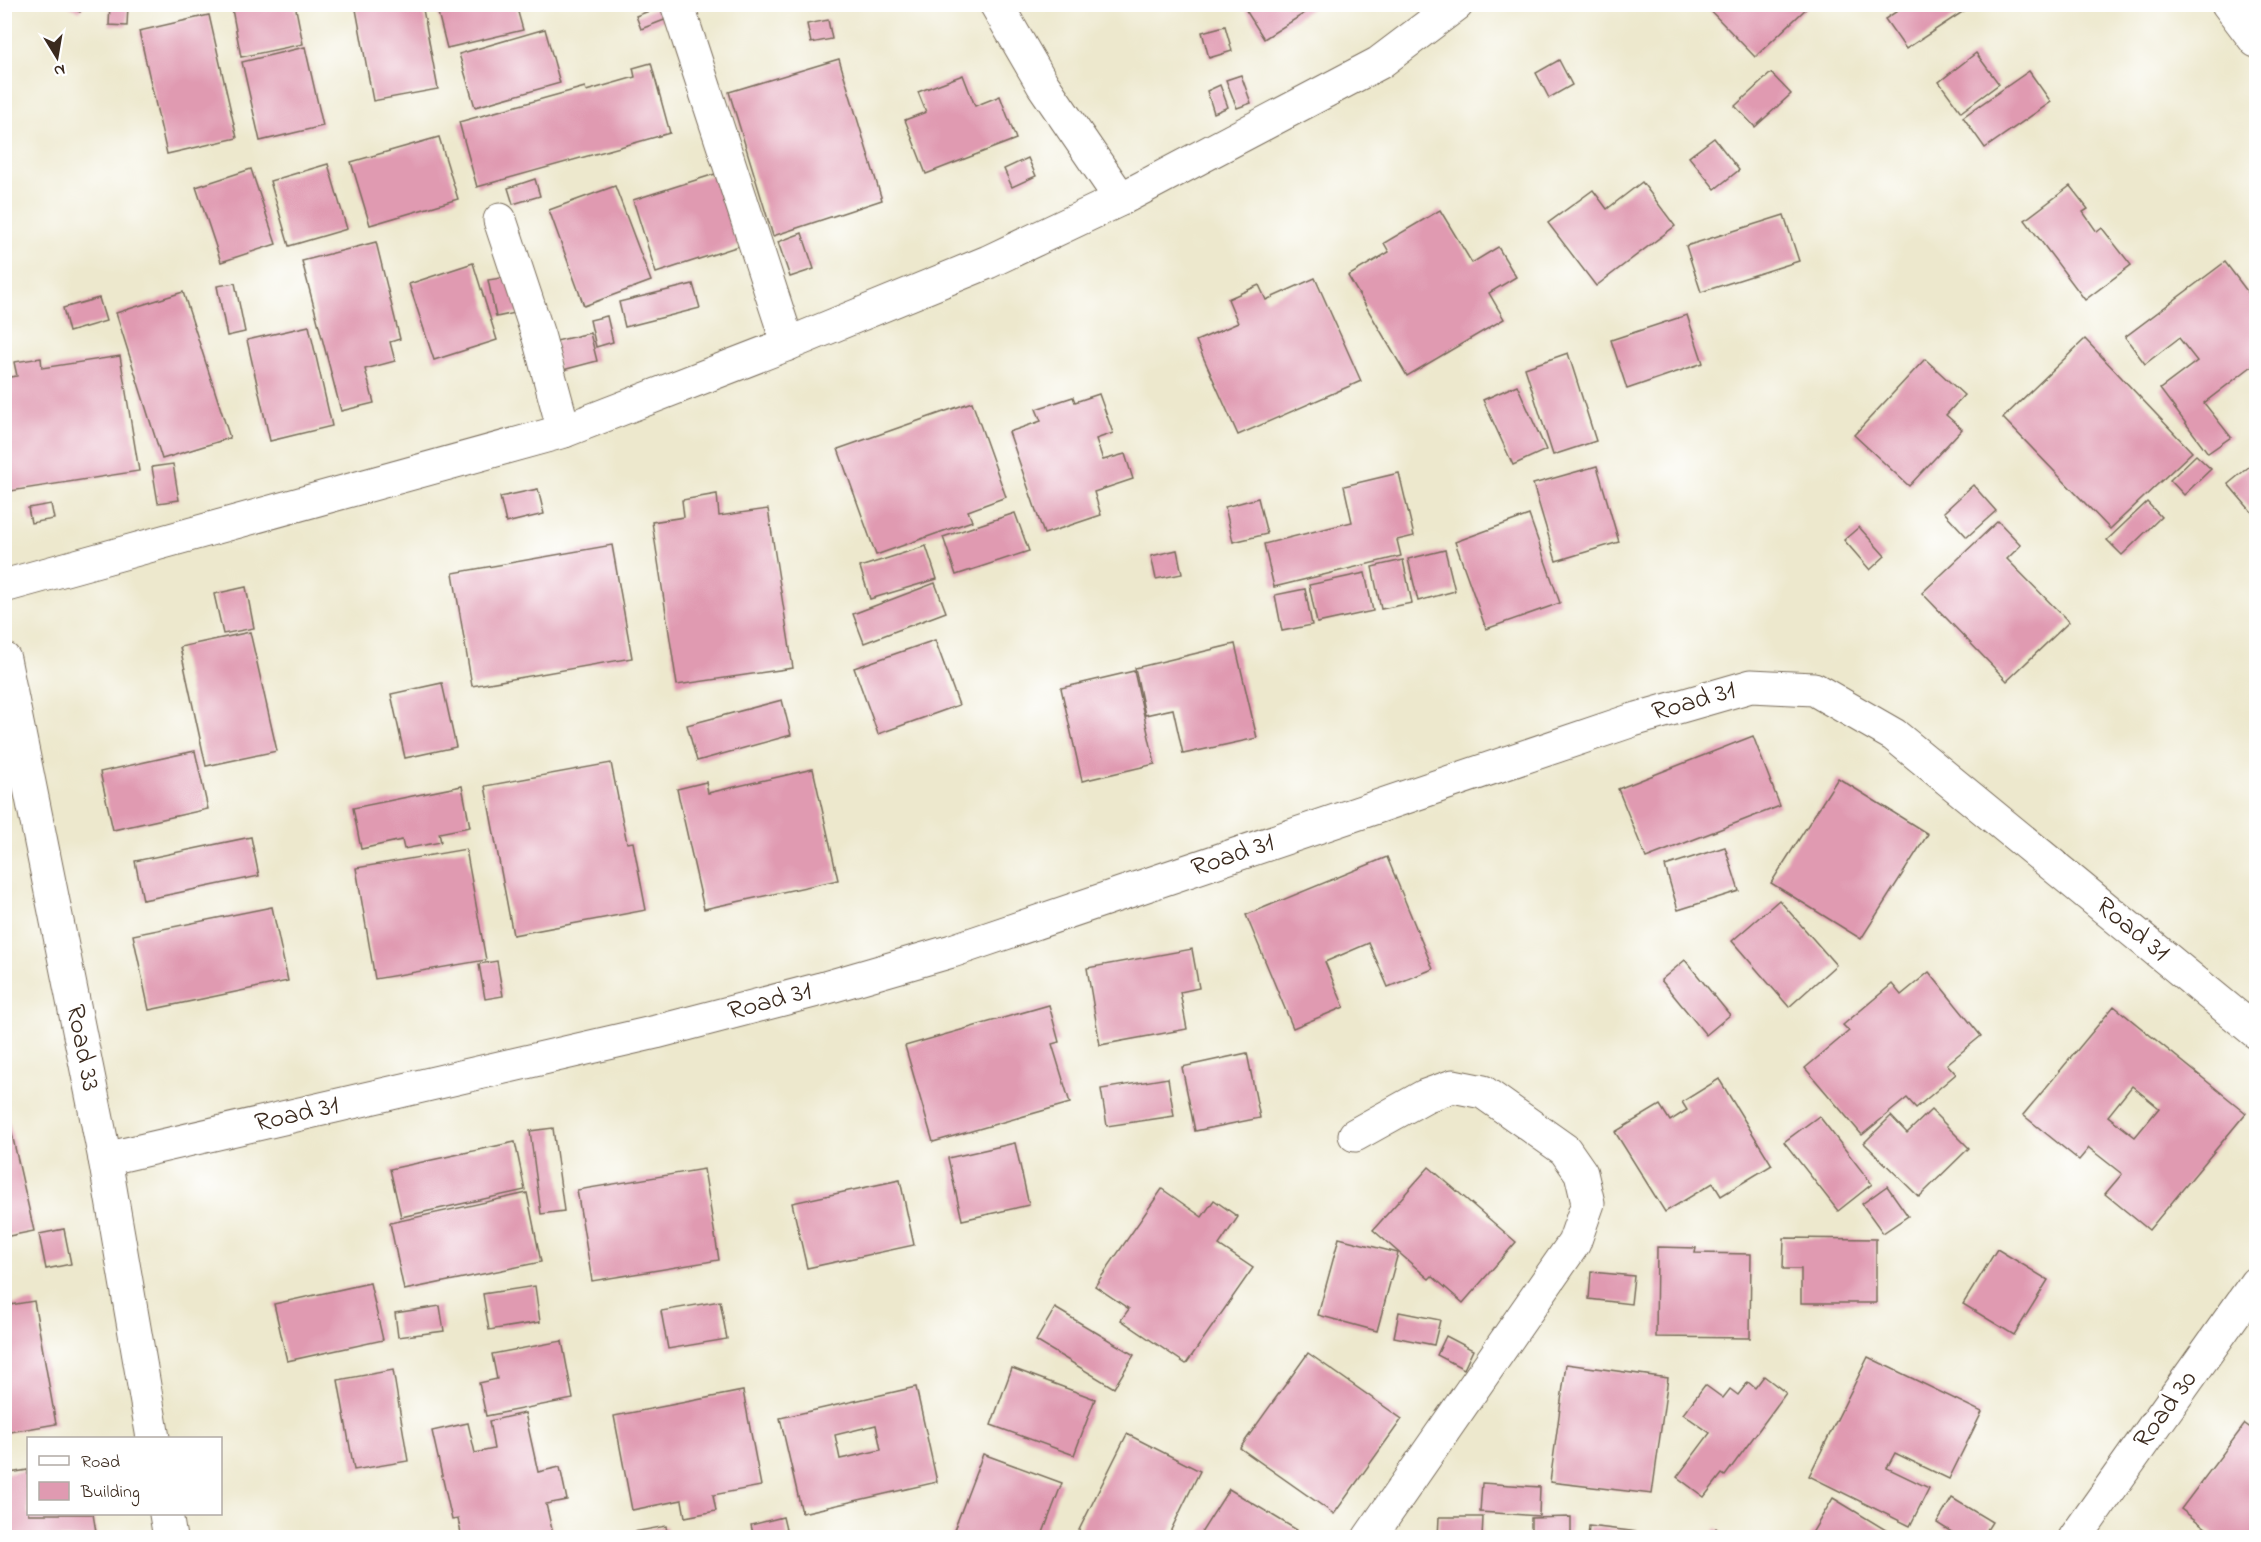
<svg xmlns="http://www.w3.org/2000/svg" width="2261" height="1542" font-family="'Indie Flower',sans-serif">
<rect width="100%" height="100%" fill="#fff"/>
<filter id="ink" filterUnits="userSpaceOnUse"><feTurbulence type="fractalNoise" baseFrequency=".0167" numOctaves="2"/><feDisplacementMap in="SourceGraphic" scale="12" xChannelSelector="R" yChannelSelector="G"/><feConvolveMatrix kernelMatrix="1 2 1 2 8 2 1 2 1" color-interpolation-filters="sRGB"/></filter>
<filter id="wash" filterUnits="userSpaceOnUse"><feTurbulence type="fractalNoise" baseFrequency=".008" numOctaves="4" result="noise"/><feDisplacementMap in="SourceGraphic" scale="24" xChannelSelector="R" yChannelSelector="G"/><feGaussianBlur stdDeviation="1.35" result="paint"/><feColorMatrix in="noise" values="0 0 0 0 0 0 0 0 0 0 0 0 0 0 0 0 0 1.4 0 .05"/><feComposite in="paint" operator="in"/></filter>
<g filter="url(#wash)">
<rect width="100%" height="100%" fill="#ede8cd"/>
<g id="blocks">
<g fill="#e09ab1" fill-rule="evenodd">
<path d="M 65,4 L 84,4 L 80,12 Z"/>
<path d="M 110,4 L 128,5 L 127,26 L 109,25 Z"/>
<path d="M 231,4 L 295,4 L 303,44 L 241,57 Z"/>
<path d="M 355,4 L 422,4 L 438,89 L 373,101 Z"/>
<path d="M 1242,4 L 1319,4 L 1264,39 Z"/>
<path d="M 1704,4 L 1811,4 L 1755,57 Z"/>
<path d="M 1908,4 L 1964,4 L 1967,9 L 1906,49 L 1885,19 Z"/>
<path d="M 436,5 L 516,5 L 523,30 L 447,48 Z"/>
<path d="M 662,6 L 667,19 L 641,29 L 636,16 Z"/>
<path d="M 209,15 L 237,138 L 167,154 L 139,31 Z"/>
<path d="M 828,20 L 832,39 L 811,43 L 807,24 Z"/>
<path d="M 1225,26 L 1232,51 L 1209,58 L 1202,32 Z"/>
<path d="M 545,29 L 560,83 L 475,107 L 459,54 Z"/>
<path d="M 305,47 L 323,126 L 260,141 L 242,62 Z"/>
<path d="M 1976,53 L 1999,84 L 1961,112 L 1939,82 Z"/>
<path d="M 839,59 L 882,200 L 773,236 L 729,92 Z"/>
<path d="M 1559,60 L 1572,85 L 1549,98 L 1536,73 Z"/>
<path d="M 651,63 L 670,133 L 477,187 L 459,122 L 585,87 L 586,91 L 635,77 L 633,68 Z"/>
<path d="M 2029,71 L 2051,102 L 1985,148 L 1963,117 Z"/>
<path d="M 1771,73 L 1791,94 L 1755,127 L 1735,106 Z"/>
<path d="M 963,75 L 975,106 L 1000,96 L 1016,139 L 926,174 L 905,120 L 926,112 L 918,92 Z"/>
<path d="M 1241,75 L 1251,103 L 1237,108 L 1226,80 Z"/>
<path d="M 1220,85 L 1228,107 L 1214,113 L 1207,91 Z"/>
<path d="M 439,137 L 458,199 L 370,225 L 351,162 Z"/>
<path d="M 1714,138 L 1739,170 L 1715,189 L 1689,157 Z"/>
<path d="M 1028,158 L 1036,176 L 1012,187 L 1004,169 Z"/>
<path d="M 328,164 L 347,229 L 289,246 L 270,181 Z"/>
<path d="M 251,169 L 276,244 L 221,262 L 196,187 Z"/>
<path d="M 715,174 L 739,246 L 656,273 L 633,200 Z"/>
<path d="M 535,179 L 540,196 L 513,204 L 508,188 Z"/>
<path d="M 1642,182 L 1675,226 L 1596,286 L 1548,223 L 1593,190 L 1607,209 Z"/>
<path d="M 615,186 L 651,281 L 584,306 L 549,210 Z"/>
<path d="M 2070,186 L 2088,209 L 2083,212 L 2097,232 L 2102,228 L 2131,265 L 2085,300 L 2025,220 Z"/>
<path d="M 1440,210 L 1472,263 L 1498,247 L 1516,277 L 1489,293 L 1504,319 L 1407,376 L 1348,276 L 1389,252 L 1384,243 Z"/>
<path d="M 1784,215 L 1799,261 L 1701,292 L 1686,246 Z"/>
<path d="M 802,233 L 814,269 L 790,277 L 778,242 Z"/>
<path d="M 376,242 L 400,339 L 390,342 L 395,361 L 365,369 L 374,403 L 341,411 L 302,261 Z"/>
<path d="M 2225,262 L 2256,303 L 2256,363 L 2204,403 L 2231,437 L 2208,453 L 2160,389 L 2197,361 L 2179,338 L 2145,364 L 2125,337 Z"/>
<path d="M 473,263 L 497,340 L 434,360 L 409,284 Z"/>
<path d="M 513,276 L 520,312 L 496,317 L 488,280 Z"/>
<path d="M 1315,278 L 1361,381 L 1238,435 L 1196,341 L 1238,323 L 1228,299 L 1259,285 L 1266,300 Z"/>
<path d="M 235,283 L 245,332 L 227,336 L 217,286 Z"/>
<path d="M 693,284 L 700,308 L 625,327 L 619,302 Z"/>
<path d="M 183,292 L 230,438 L 162,459 L 116,313 Z"/>
<path d="M 99,298 L 106,321 L 69,332 L 63,308 Z"/>
<path d="M 1687,315 L 1703,363 L 1627,389 L 1611,340 Z"/>
<path d="M 607,316 L 613,342 L 596,347 L 590,320 Z"/>
<path d="M 309,326 L 332,426 L 270,441 L 247,340 Z"/>
<path d="M 590,333 L 597,361 L 559,371 L 552,342 Z"/>
<path d="M 2085,339 L 2192,452 L 2110,529 L 2003,418 Z"/>
<path d="M 1568,353 L 1596,441 L 1553,455 L 1525,368 Z"/>
<path d="M 120,356 L 139,471 L 11,491 L 4,450 L 4,378 L 17,376 L 14,362 L 41,358 L 42,368 Z"/>
<path d="M 1925,359 L 1964,395 L 1946,415 L 1962,429 L 1909,486 L 1854,435 Z"/>
<path d="M 1517,385 L 1546,450 L 1513,465 L 1483,400 Z"/>
<path d="M 1099,394 L 1113,433 L 1096,439 L 1103,460 L 1125,454 L 1133,479 L 1094,492 L 1101,515 L 1044,534 L 1009,432 L 1041,421 L 1036,409 L 1073,397 L 1075,402 Z"/>
<path d="M 972,402 L 1006,497 L 968,511 L 972,521 L 876,555 L 838,449 Z"/>
<path d="M 2196,455 L 2211,469 L 2184,495 L 2170,480 Z"/>
<path d="M 2256,461 L 2256,517 L 2228,484 Z"/>
<path d="M 173,464 L 179,500 L 158,503 L 152,467 Z"/>
<path d="M 1597,466 L 1619,542 L 1556,561 L 1533,484 Z"/>
<path d="M 1399,473 L 1414,536 L 1397,540 L 1401,556 L 1274,587 L 1264,544 L 1352,522 L 1344,486 Z"/>
<path d="M 1973,485 L 1996,511 L 1967,537 L 1944,512 Z"/>
<path d="M 538,489 L 544,514 L 506,523 L 500,497 Z"/>
<path d="M 717,494 L 719,516 L 768,509 L 793,668 L 677,685 L 652,522 L 684,517 L 682,500 Z"/>
<path d="M 1258,498 L 1267,534 L 1233,542 L 1225,507 Z"/>
<path d="M 2147,502 L 2161,517 L 2122,555 L 2107,540 Z"/>
<path d="M 51,504 L 54,519 L 31,523 L 28,508 Z"/>
<path d="M 1015,513 L 1029,551 L 956,575 L 943,537 Z"/>
<path d="M 1529,515 L 1560,603 L 1486,629 L 1455,542 Z"/>
<path d="M 1998,521 L 2021,545 L 2007,559 L 2069,622 L 2007,681 L 1922,593 Z"/>
<path d="M 1859,527 L 1885,556 L 1870,570 L 1844,540 Z"/>
<path d="M 612,545 L 632,658 L 472,686 L 453,573 Z"/>
<path d="M 926,546 L 937,579 L 870,599 L 860,567 Z"/>
<path d="M 1177,550 L 1182,574 L 1156,579 L 1151,556 Z"/>
<path d="M 1445,550 L 1455,591 L 1418,601 L 1408,559 Z"/>
<path d="M 1403,560 L 1412,603 L 1381,609 L 1372,567 Z"/>
<path d="M 1365,573 L 1373,611 L 1317,623 L 1309,585 Z"/>
<path d="M 935,583 L 946,612 L 864,643 L 853,614 Z"/>
<path d="M 246,587 L 254,628 L 223,634 L 214,594 Z"/>
<path d="M 1305,589 L 1312,625 L 1282,631 L 1275,595 Z"/>
<path d="M 250,632 L 277,751 L 206,766 L 180,647 Z"/>
<path d="M 935,640 L 959,705 L 878,734 L 854,668 Z"/>
<path d="M 1235,644 L 1257,738 L 1183,754 L 1173,709 L 1145,715 L 1135,668 Z"/>
<path d="M 1134,671 L 1155,764 L 1082,781 L 1061,688 Z"/>
<path d="M 442,683 L 456,747 L 405,758 L 391,694 Z"/>
<path d="M 782,700 L 791,735 L 697,761 L 687,725 Z"/>
<path d="M 1753,736 L 1780,806 L 1646,858 L 1618,789 Z"/>
<path d="M 195,751 L 208,809 L 113,830 L 100,772 Z"/>
<path d="M 611,763 L 627,843 L 633,842 L 646,910 L 513,935 L 485,786 Z"/>
<path d="M 813,769 L 838,880 L 704,909 L 677,789 L 706,782 L 708,793 Z"/>
<path d="M 1838,778 L 1928,834 L 1861,939 L 1771,883 Z"/>
<path d="M 462,786 L 470,827 L 439,833 L 441,842 L 404,849 L 402,840 L 361,849 L 353,808 Z"/>
<path d="M 251,837 L 259,876 L 143,900 L 135,861 Z"/>
<path d="M 1725,847 L 1739,891 L 1678,910 L 1665,866 Z"/>
<path d="M 466,849 L 486,960 L 375,979 L 356,868 Z"/>
<path d="M 1387,857 L 1433,969 L 1388,987 L 1369,943 L 1325,962 L 1344,1007 L 1293,1028 L 1246,915 Z"/>
<path d="M 1779,900 L 1836,965 L 1789,1007 L 1732,941 Z"/>
<path d="M 272,907 L 288,981 L 149,1010 L 133,935 Z"/>
<path d="M 1192,949 L 1199,988 L 1180,992 L 1187,1029 L 1100,1045 L 1087,968 Z"/>
<path d="M 1685,960 L 1730,1015 L 1706,1035 L 1661,980 Z"/>
<path d="M 497,961 L 503,996 L 485,999 L 479,964 Z"/>
<path d="M 1929,972 L 1981,1036 L 1947,1064 L 1956,1074 L 1916,1108 L 1907,1098 L 1862,1135 L 1805,1068 L 1849,1031 L 1843,1025 L 1892,984 L 1901,995 Z"/>
<path d="M 1049,1005 L 1059,1042 L 1052,1044 L 1070,1103 L 933,1142 L 905,1046 Z"/>
<path d="M 2114,1006 L 2246,1113 L 2149,1230 L 2105,1194 L 2122,1174 L 2089,1148 L 2079,1160 L 2023,1115 ZM 2132,1086 L 2159,1108 L 2135,1137 L 2108,1116 Z"/>
<path d="M 1247,1053 L 1260,1118 L 1195,1131 L 1182,1067 Z"/>
<path d="M 1168,1078 L 1174,1116 L 1107,1126 L 1101,1089 Z"/>
<path d="M 1719,1079 L 1772,1165 L 1721,1196 L 1713,1183 L 1665,1212 L 1615,1132 L 1660,1105 L 1670,1121 L 1687,1110 L 1682,1102 Z"/>
<path d="M 4,1099 L 34,1231 L 4,1237 Z"/>
<path d="M 1931,1110 L 1969,1148 L 1919,1197 L 1864,1143 L 1891,1116 L 1907,1133 Z"/>
<path d="M 1819,1116 L 1872,1184 L 1838,1211 L 1784,1142 Z"/>
<path d="M 553,1128 L 564,1211 L 541,1214 L 530,1131 Z"/>
<path d="M 515,1142 L 525,1190 L 401,1217 L 390,1169 Z"/>
<path d="M 1015,1143 L 1029,1205 L 962,1220 L 948,1158 Z"/>
<path d="M 1429,1167 L 1516,1242 L 1463,1303 L 1432,1276 L 1429,1279 L 1373,1230 Z"/>
<path d="M 704,1169 L 719,1260 L 592,1281 L 577,1190 Z"/>
<path d="M 900,1180 L 914,1245 L 807,1268 L 792,1203 Z"/>
<path d="M 1887,1186 L 1908,1216 L 1883,1233 L 1862,1204 Z"/>
<path d="M 1162,1189 L 1202,1217 L 1214,1200 L 1238,1217 L 1219,1245 L 1253,1268 L 1186,1364 L 1121,1320 L 1129,1309 L 1095,1286 Z"/>
<path d="M 527,1193 L 541,1262 L 404,1290 L 390,1223 Z"/>
<path d="M 64,1229 L 71,1264 L 46,1269 L 39,1234 Z"/>
<path d="M 1339,1238 L 1398,1253 L 1377,1331 L 1318,1315 Z"/>
<path d="M 1784,1238 L 1876,1239 L 1876,1303 L 1801,1303 L 1801,1269 L 1783,1269 Z"/>
<path d="M 1657,1247 L 1696,1248 L 1695,1253 L 1751,1254 L 1750,1338 L 1656,1337 Z"/>
<path d="M 1997,1249 L 2048,1280 L 2014,1335 L 1963,1304 Z"/>
<path d="M 1591,1272 L 1634,1276 L 1631,1304 L 1589,1299 Z"/>
<path d="M 370,1283 L 383,1340 L 287,1361 L 274,1304 Z"/>
<path d="M 535,1286 L 540,1322 L 489,1330 L 483,1294 Z"/>
<path d="M 34,1301 L 56,1424 L 4,1433 L 4,1306 Z"/>
<path d="M 720,1301 L 727,1339 L 668,1349 L 661,1311 Z"/>
<path d="M 440,1306 L 444,1331 L 398,1337 L 395,1313 Z"/>
<path d="M 1055,1308 L 1134,1355 L 1114,1388 L 1036,1341 Z"/>
<path d="M 1399,1312 L 1440,1320 L 1434,1345 L 1394,1337 Z"/>
<path d="M 1446,1336 L 1473,1350 L 1464,1369 L 1437,1355 Z"/>
<path d="M 562,1341 L 573,1399 L 486,1416 L 479,1383 L 497,1379 L 492,1354 Z"/>
<path d="M 1308,1353 L 1402,1419 L 1334,1514 L 1240,1448 Z"/>
<path d="M 1868,1357 L 1982,1412 L 1949,1479 L 1895,1453 L 1887,1468 L 1929,1488 L 1910,1526 L 1809,1476 Z"/>
<path d="M 1566,1364 L 1668,1378 L 1652,1494 L 1550,1482 Z"/>
<path d="M 1012,1368 L 1095,1399 L 1074,1455 L 991,1425 Z"/>
<path d="M 393,1370 L 408,1461 L 354,1470 L 338,1380 Z"/>
<path d="M 1764,1376 L 1786,1393 L 1725,1476 L 1722,1474 L 1704,1497 L 1677,1477 L 1710,1433 L 1683,1414 L 1705,1385 L 1723,1398 L 1730,1389 L 1738,1395 L 1748,1382 L 1755,1388 Z"/>
<path d="M 916,1387 L 937,1482 L 802,1513 L 780,1418 ZM 876,1425 L 881,1450 L 840,1459 L 835,1435 Z"/>
<path d="M 743,1391 L 761,1486 L 713,1495 L 716,1511 L 685,1517 L 682,1500 L 632,1510 L 614,1416 Z"/>
<path d="M 525,1413 L 538,1472 L 560,1467 L 567,1500 L 546,1504 L 554,1538 L 462,1538 L 458,1519 L 452,1520 L 432,1431 L 468,1423 L 475,1453 L 494,1449 L 489,1421 Z"/>
<path d="M 2245,1424 L 2256,1432 L 2256,1538 L 2219,1538 L 2181,1509 Z"/>
<path d="M 1127,1434 L 1200,1471 L 1167,1538 L 1075,1538 Z"/>
<path d="M 983,1454 L 1062,1483 L 1041,1538 L 951,1538 Z"/>
<path d="M 28,1470 L 28,1514 L 93,1514 L 97,1538 L 4,1538 L 4,1474 Z"/>
<path d="M 1482,1483 L 1540,1487 L 1539,1516 L 1480,1512 Z"/>
<path d="M 1229,1489 L 1297,1530 L 1293,1538 L 1208,1538 L 1201,1533 Z"/>
<path d="M 1833,1498 L 1899,1538 L 1809,1538 Z"/>
<path d="M 1952,1498 L 1992,1522 L 1982,1538 L 1961,1538 L 1937,1523 Z"/>
<path d="M 783,1517 L 788,1538 L 754,1538 L 751,1525 Z"/>
<path d="M 1439,1517 L 1483,1517 L 1482,1538 L 1438,1538 Z"/>
<path d="M 1571,1517 L 1571,1538 L 1531,1538 L 1531,1518 Z"/>
<path d="M 666,1526 L 668,1538 L 634,1538 L 633,1532 Z"/>
<path d="M 1589,1526 L 1655,1534 L 1654,1538 L 1588,1538 Z"/>
<path d="M 1716,1528 L 1728,1538 L 1708,1538 Z"/>
</g>
</g>
</g>
<g filter="url(#ink)">
<use href="#blocks" fill-opacity="0" stroke="#796c5b" stroke-width="1.5"/>
<g fill="none" stroke-linecap="round" stroke-linejoin="round">
<defs>
<g id="minor">
<path d="M 677,4 L 788,344"/>
<path d="M 996,4 L 1043,85 L 1121,199"/>
<path d="M 2228,4 L 2256,41"/>
<path d="M 500,220 L 539,338 L 564,431"/>
<path d="M 4,586 L 564,431 L 788,344 L 988,262 L 1121,199 L 1379,63 L 1457,4"/>
<path d="M 4,659 L 105,1159 L 153,1438"/>
<path d="M 1355,1135 L 1425,1096 L 1453,1086 L 1483,1092 L 1565,1150 L 1581,1173 L 1588,1203 L 1574,1243 L 1369,1538"/>
<path d="M 105,1159 L 656,1032 L 821,989 L 952,951 L 1633,720 L 1751,686 L 1814,689 L 1894,735 L 2256,1032"/>
<path d="M 166,1514 L 170,1538"/>
<path d="M 2075,1538 L 2256,1283"/>
</g>
</defs>
<use href="#minor" stroke="#796c5b" stroke-width="35"/>
<use href="#minor" stroke="#fff" stroke-width="33"/>
</g>
</g>
<g text-anchor="middle" dominant-baseline="central" stroke-width="6" stroke-linejoin="round" paint-order="stroke">
<g font-size="27" fill="#3b2a1e" stroke="#fff">
<text transform="translate(1694 702) rotate(-16)">Road 31</text>
<text transform="translate(1233 856) rotate(-19)">Road 31</text>
<text transform="translate(2132 930) rotate(39)">Road 31</text>
<text transform="translate(770 1002) rotate(-15)">Road 31</text>
<text transform="translate(82 1048) rotate(79)">Road 33</text>
<text transform="translate(297 1115) rotate(-13)">Road 31</text>
<text transform="translate(2166 1410) rotate(-54)">Road 30</text>
</g>
</g>
<rect width="2261" height="1542" fill="none" stroke="#fff" stroke-width="24"/>
<rect x="27" y="1437" width="195" height="78" fill="#ffffff" stroke="#b1aaa5" stroke-width="1.5"/>
<rect x="39" y="1456" width="30" height="9" fill="#ffffff" stroke="#b1aaa5" stroke-width="1.5"/>
<text x="81" y="1467" font-size="18" fill="#3b2a1e">Road</text>
<rect x="39" y="1482" width="30" height="18" fill="#e09ab1" stroke="#b1aaa5" stroke-width="1.5"/>
<text x="81" y="1497" font-size="18" fill="#3b2a1e">Building</text>
<g transform="translate(57 57) rotate(169)" stroke="#ffffff" stroke-width="4.5" paint-order="stroke">
<path d="M0-4.5L10 22L0 15L-10 22Z" fill="#3b2a1e"/>
<text y="-9" font-size="16" font-weight="bold" text-anchor="middle" fill="#3b2a1e">N</text>
</g>
</svg>
